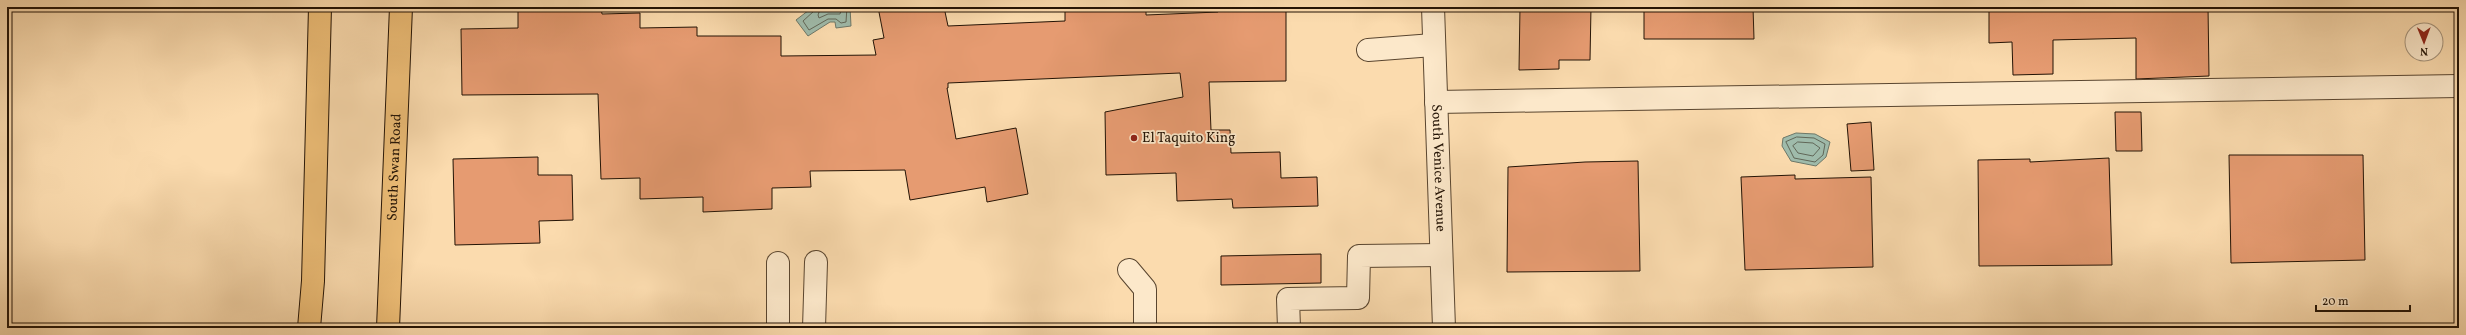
<svg xmlns="http://www.w3.org/2000/svg" width="2466" height="335" font-family="Vollkorn,serif">
<rect width="100%" height="100%" fill="#fbdbae"/>
<filter id="stains"><feTurbulence type="fractalNoise" baseFrequency=".005" numOctaves="4"/><feColorMatrix values="0 0 0 0 .2 0 0 0 0 .09 0 0 0 0 .02 0 0 0 .5 -.17"/></filter>
<radialGradient id="worn" r=".72"><stop offset=".6" stop-color="#630" stop-opacity="0"/><stop offset="1" stop-color="#630" stop-opacity=".3"/></radialGradient>
<g fill="#9fbbab" stroke="#6d7869">
<path d="M 813,7 L 850,7 L 851,26 L 836,28 L 835,22 L 830,22 L 808,36 L 796,20 Z"/>
<path d="M 1796,133 L 1815,134 L 1830,142 L 1826,157 L 1816,166 L 1791,161 L 1782,146 L 1783,138 Z"/>
</g>
<g fill="none" stroke-linecap="round" stroke-linejoin="round">
<g stroke="#616758" stroke-width="1">
<path d="M 815,7 L 814,11 L 803,21 L 809,30 L 828,19 L 836,19 L 841,23 L 846,22 L 847,7"/>
<path d="M 821,7 L 818,15 L 819,18 L 828,14 L 840,14 L 842,7"/>
<path d="M 1797,137 L 1814,138 L 1825,144 L 1823,155 L 1815,162 L 1794,158 L 1786,142 Z"/>
<path d="M 1798,142 L 1813,143 L 1820,148 L 1813,156 L 1798,153 L 1793,146 Z"/>
</g>
</g>
<g fill="#e69b71" stroke="#231305">
<path d="M 518,7 L 601,7 L 602,14 L 640,13 L 640,28 L 697,27 L 697,36 L 781,36 L 781,56 L 876,55 L 873,40 L 884,38 L 878,7 L 944,7 L 948,26 L 1065,21 L 1065,7 L 1146,7 L 1146,15 L 1218,12 L 1218,7 L 1286,7 L 1286,81 L 1209,82 L 1211,130 L 1230,130 L 1231,153 L 1280,152 L 1281,178 L 1317,177 L 1318,206 L 1233,208 L 1232,199 L 1177,201 L 1176,173 L 1106,175 L 1105,112 L 1183,97 L 1180,73 L 948,83 L 948,88 L 947,88 L 956,139 L 1016,128 L 1028,194 L 987,202 L 985,187 L 910,200 L 905,170 L 810,171 L 811,187 L 772,188 L 772,209 L 703,212 L 703,197 L 640,199 L 640,178 L 601,179 L 598,94 L 462,95 L 461,29 L 518,28 Z"/>
<path d="M 1520,7 L 1591,7 L 1590,60 L 1559,60 L 1559,69 L 1519,70 Z"/>
<path d="M 1644,7 L 1753,7 L 1754,39 L 1644,39 Z"/>
<path d="M 1989,7 L 2208,7 L 2209,76 L 2136,79 L 2136,38 L 2053,40 L 2053,74 L 2013,75 L 2012,42 L 1989,43 Z"/>
<path d="M 2115,112 L 2141,112 L 2142,151 L 2116,151 Z"/>
<path d="M 1871,122 L 1874,170 L 1851,171 L 1847,124 Z"/>
<path d="M 2229,155 L 2363,155 L 2365,260 L 2231,263 Z"/>
<path d="M 538,157 L 538,175 L 572,175 L 573,220 L 539,221 L 540,243 L 455,245 L 453,159 Z"/>
<path d="M 2109,158 L 2112,265 L 1979,266 L 1978,160 L 2030,159 L 2030,162 Z"/>
<path d="M 1638,161 L 1640,271 L 1507,272 L 1508,167 L 1585,162 Z"/>
<path d="M 1795,175 L 1795,179 L 1871,177 L 1873,267 L 1745,270 L 1741,177 Z"/>
<path d="M 1321,254 L 1321,283 L 1221,285 L 1221,256 Z"/>
</g>
<g fill="none" stroke-linecap="round" stroke-linejoin="round">
<defs>
<g id="minor">
<path id="s1" d="M 1433,7 L 1444,328"/>
<path d="M 1368,50 L 1433,45"/>
<path d="M 1436,102 L 2459,86"/>
<path d="M 1129,270 L 1145,289 L 1145,328"/>
<path d="M 778,328 L 778,263"/>
<path d="M 814,328 L 816,262"/>
<path d="M 1289,328 L 1288,299 L 1358,298 L 1359,256 L 1441,255"/>
</g>
<g id="major">
<path d="M 309,328 L 313,281 L 320,7"/>
<path id="s2" d="M 388,328 L 401,7"/>
</g>
</defs>
<use href="#minor" stroke="#59452f" stroke-width="24"/>
<use href="#major" stroke="#231305" stroke-width="24"/>
<use href="#minor" stroke="#fce8ca" stroke-width="22"/>
<use href="#major" stroke="#eebe77" stroke-width="22"/>
</g>
<circle fill="#8f2418" stroke="#fce8ca" stroke-width="1.5" cx="1134" cy="138" r="4"/>
<g text-anchor="middle" dominant-baseline="central" stroke-width="3.5" stroke-linejoin="round" paint-order="stroke">
<g font-size="14" fill="#231305" stroke="#fce8ca" text-anchor="start">
<text x="1142" y="138">El Taquito King</text>
</g>
<g font-size="14" fill="#231305" stroke="#fce8ca">
<text stroke="none"><textPath href="#s2" startOffset="161">South Swan Road</textPath></text>
<text stroke="none"><textPath href="#s1" startOffset="161">South Venice Avenue</textPath></text>
</g>
</g>
<rect width="2466" height="335" fill="none" stroke="#fbdbae" stroke-width="24"/>
<rect x="8" y="8" width="2450" height="319" fill="none" stroke="#231305" stroke-width="2"/>
<rect x="12" y="12" width="2442" height="311" fill="none" stroke="#231305"/>
<g transform="translate(2424 42) rotate(179)"><circle r="19" fill="#fce8ca" stroke="#a5937b"/>
<path d="M0-3L7 15L0 10L-7 15Z" fill="#8f2418"/>
<text y="-6" font-size="11" font-weight="bold" text-anchor="middle" fill="#231305">N</text>
</g>
<path d="M2316 305v6h94v-6" fill="none" stroke="#231305" stroke-width="2"/>
<text x="2322" y="305" font-size="12" fill="#231305" stroke="#fce8ca" stroke-width="3" paint-order="stroke">20 m</text>
<rect width="100%" height="100%" filter="url(#stains)"/>
<rect width="100%" height="100%" fill="url(#worn)"/>
</svg>
